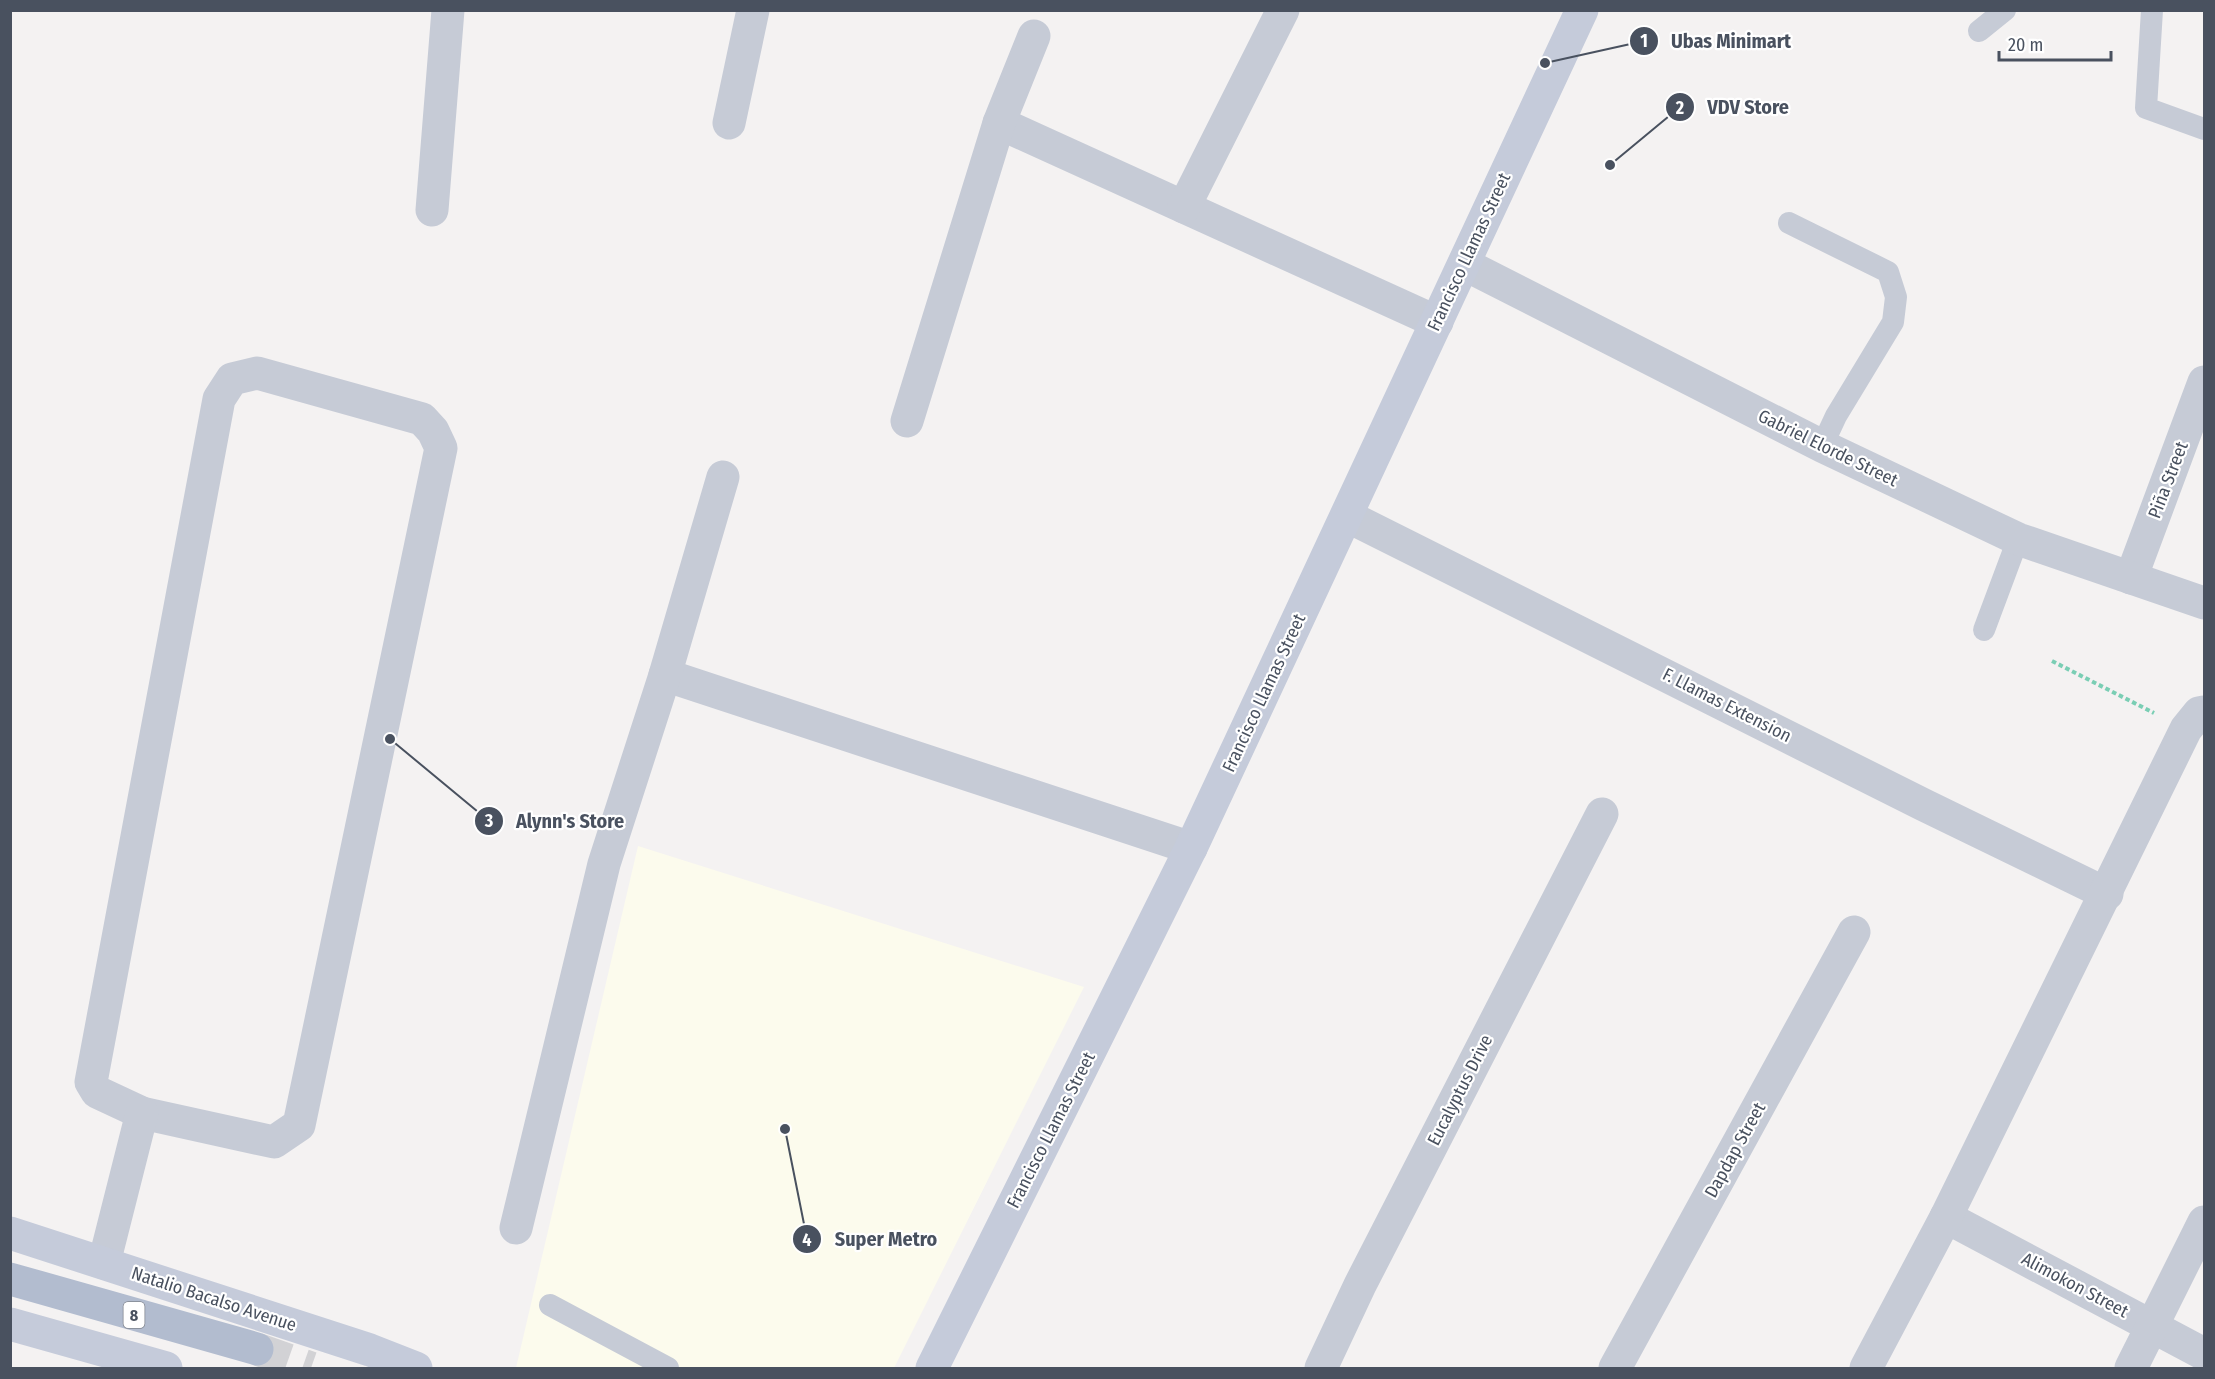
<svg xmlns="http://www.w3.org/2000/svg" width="2215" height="1379" font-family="'Fira Sans Condensed',sans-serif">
<rect width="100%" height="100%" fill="#f4f2f2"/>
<path fill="#fcfbed" d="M 638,846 L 1084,987 L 894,1368 L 516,1368 Z"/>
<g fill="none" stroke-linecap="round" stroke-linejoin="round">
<path stroke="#d2d2d5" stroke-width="33" stroke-dasharray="33 16" stroke-linecap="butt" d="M 257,1349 L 311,1368"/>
<path stroke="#7aceb4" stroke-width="4" stroke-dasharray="4.5 3" stroke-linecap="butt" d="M 2052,661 L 2154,713"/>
<g stroke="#c6cbd6" stroke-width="22">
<path d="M 2152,10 L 2146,108 L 2204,129"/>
<path d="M 1979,31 L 2005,10"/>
<path d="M 1789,223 L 1888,272 L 1896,297 L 1893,322 L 1836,416 L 1822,446"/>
<path d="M 1984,630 L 2018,539"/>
<path d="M 550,1305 L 668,1368"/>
</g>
<g stroke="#c6cbd6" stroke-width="33">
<path d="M 729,123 L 753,10"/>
<path d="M 999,123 L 1437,322"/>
<path d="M 1184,207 L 1283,10"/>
<path d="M 432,210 L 448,10"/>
<path d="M 257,373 L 422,419 L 433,431 L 441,448 L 299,1125 L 274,1142 L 142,1113 L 97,1092 L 91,1082 L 219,399 L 232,379 Z"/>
<path d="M 907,421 L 999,123 L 1034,36"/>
<path d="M 1347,516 L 1924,805 L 2107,894"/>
<path d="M 2131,578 L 2204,382"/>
<path d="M 665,675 L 1191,848"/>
<path d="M 1946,1217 L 2204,1354"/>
<path d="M 516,1228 L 604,864 L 665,675 L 723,477"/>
<path d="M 104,1263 L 142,1113"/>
<path d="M 1321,1368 L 1360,1285 L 1602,814"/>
<path d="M 1615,1368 L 1854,932"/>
<path d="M 1866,1368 L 1946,1217 L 2186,729 L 2199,713 L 2204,712"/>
<path d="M 2131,1368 L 2204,1222"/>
</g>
<path stroke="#c6cbd6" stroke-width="33" d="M 1464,264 L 1822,446 L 2018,539 L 2204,603"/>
<g stroke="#c5cbda" stroke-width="33">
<path d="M 10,1233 L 370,1350 L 416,1368"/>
<path d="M 10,1324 L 166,1368"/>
<path d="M 932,1368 L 1191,848 L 1582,10"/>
</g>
<path stroke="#b2bccf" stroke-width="33" d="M 10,1279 L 257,1349"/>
</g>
<g text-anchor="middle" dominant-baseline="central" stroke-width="4.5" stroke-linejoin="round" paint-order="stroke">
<rect fill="#fff" stroke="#80858f" stroke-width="1.5" x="123.5" y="1302" width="21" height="26" rx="4.5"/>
<g font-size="16" font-weight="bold" fill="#49515f">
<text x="134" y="1315">8</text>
</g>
<g font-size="18" fill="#49515f" stroke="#fff">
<text transform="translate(1469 252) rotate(-65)">Francisco Llamas Street</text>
<text transform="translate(1828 448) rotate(26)">Gabriel Elorde Street</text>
<text transform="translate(2168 480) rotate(-69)">Piña Street</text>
<text transform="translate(1264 693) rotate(-65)">Francisco Llamas Street</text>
<text transform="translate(1727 705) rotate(27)">F. Llamas Extension</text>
<text transform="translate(1460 1090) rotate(-63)">Eucalyptus Drive</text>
<text transform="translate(1051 1130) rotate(-63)">Francisco Llamas Street</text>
<text transform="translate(1735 1150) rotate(-61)">Dapdap Street</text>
<text transform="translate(2075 1285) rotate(28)">Alimokon Street</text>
<text transform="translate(214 1299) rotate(18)">Natalio Bacalso Avenue</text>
</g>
</g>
<path fill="none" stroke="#49515f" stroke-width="2" d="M1545 63L1644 41M1610 165L1680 107M390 739L489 821M785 1129L807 1239"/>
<g fill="#49515f" stroke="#fff" stroke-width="2">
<circle cx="1545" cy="63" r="6"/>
<circle cx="1610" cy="165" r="6"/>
<circle cx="390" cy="739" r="6"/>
<circle cx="785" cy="1129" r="6"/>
<circle cx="1644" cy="41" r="15"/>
<circle cx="1680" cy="107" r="15"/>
<circle cx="489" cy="821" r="15"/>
<circle cx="807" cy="1239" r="15"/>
</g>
<g font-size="18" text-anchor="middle" font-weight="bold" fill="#fff">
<text x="1644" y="47">1</text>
<text x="1680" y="114">2</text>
<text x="489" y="827">3</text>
<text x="807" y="1246">4</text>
</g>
<g font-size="20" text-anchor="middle" font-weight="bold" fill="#49515f" stroke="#fff" stroke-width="4.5" stroke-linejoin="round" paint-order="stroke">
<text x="1731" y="48">Ubas Minimart</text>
<text x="1748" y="114">VDV Store</text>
<text x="570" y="828">Alynn's Store</text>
<text x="886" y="1246">Super Metro</text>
</g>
<rect width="2215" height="1379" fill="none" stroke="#49515f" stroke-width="24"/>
<path d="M1999 51v9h112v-9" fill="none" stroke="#49515f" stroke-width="3"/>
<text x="2008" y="51" font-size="18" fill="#49515f" stroke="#ffffff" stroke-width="4.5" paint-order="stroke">20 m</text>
</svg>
